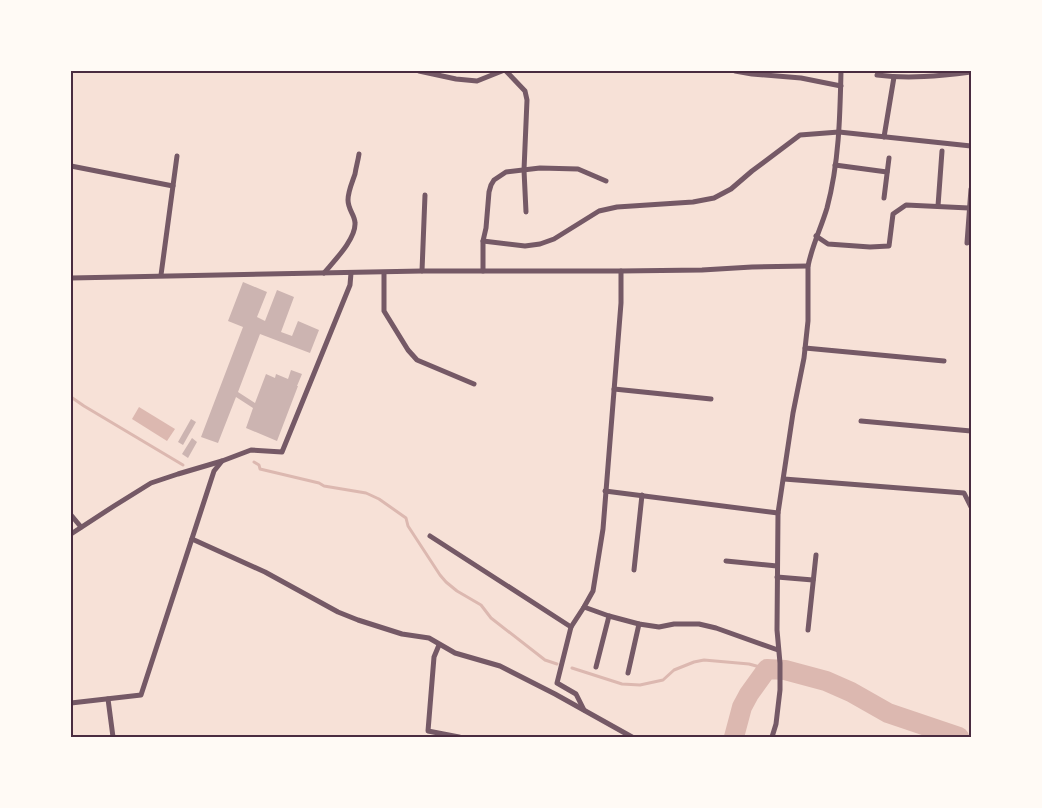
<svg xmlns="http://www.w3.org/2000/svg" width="1042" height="808" font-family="'Noto Serif',serif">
<rect width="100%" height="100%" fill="#f7e1d7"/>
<path fill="#dcb8b0" d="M 139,407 L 175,429 L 167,441 L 132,419 Z"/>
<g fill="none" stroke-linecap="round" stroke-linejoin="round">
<g stroke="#dcb8b0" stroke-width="3">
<path d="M 71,397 L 84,406 L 183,465"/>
<path d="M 254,462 L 259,465 L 260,469 L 319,483 L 324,486 L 366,493 L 379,499 L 406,518 L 408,526 L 440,575 L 446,582 L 457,591 L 481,605 L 491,618 L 545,660 L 557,664"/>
<path d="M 572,668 L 622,684 L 640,685 L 663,680 L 674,670 L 694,662 L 704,660 L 749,664 L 767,669"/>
</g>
<path stroke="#dcb8b0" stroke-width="20" d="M 734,737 L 742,707 L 749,694 L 767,669 L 785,670 L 826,681 L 851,692 L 888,713 L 959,737"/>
</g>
<g fill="#ccb4b1">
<path d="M 243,282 L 267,292 L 257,317 L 265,321 L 277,290 L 294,297 L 281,332 L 292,336 L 298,321 L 319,330 L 310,353 L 260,334 L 238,392 L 255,403 L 266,374 L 275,378 L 276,374 L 288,379 L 291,370 L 302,374 L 297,386 L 298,386 L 277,441 L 246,428 L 253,408 L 236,397 L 218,443 L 201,437 L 243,327 L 228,321 Z"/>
<path d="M 191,419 L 196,422 L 183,445 L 178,442 Z"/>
<path d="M 192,438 L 197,442 L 188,458 L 182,454 Z"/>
</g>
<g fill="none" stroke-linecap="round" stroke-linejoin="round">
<g stroke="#755966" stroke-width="5">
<path d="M 419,71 L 456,79 L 477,81 L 502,71"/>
<path d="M 506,71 L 525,91 L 527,100 L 524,170 L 526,212"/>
<path d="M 735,71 L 752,74 L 801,78 L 841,86"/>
<path d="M 877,75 C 909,79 939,76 971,72"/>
<path d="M 884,137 L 894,77"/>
<path d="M 835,165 L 887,172"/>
<path d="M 71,166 L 173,186"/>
<path d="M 884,198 L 889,158"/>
<path d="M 938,206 L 942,151"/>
<path d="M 816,236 L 828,244 L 870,247 L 889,246 L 893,214 L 906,205 L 969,208"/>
<path d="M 483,241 L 525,246 L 540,244 L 554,239 L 599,211 L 617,207 L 693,202 L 714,198 L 731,189 L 752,171 L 800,135 L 839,132 L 971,146"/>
<path d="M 967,243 L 971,189"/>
<path d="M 422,271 L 425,195"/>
<path d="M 483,271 L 483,241 L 486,228 L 489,192 L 491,185 L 494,180 L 506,172 L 540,168 L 578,169 L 606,181"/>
<path d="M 324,273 C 334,261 356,239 355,223 C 355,215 348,210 348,200 C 348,191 352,183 355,174 C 356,167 358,161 359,154"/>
<path d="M 384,273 L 384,311 L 408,350 L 417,360 L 474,384"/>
<path d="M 161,275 L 177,156"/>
<path d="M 71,278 L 422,271 L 621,271 L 702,270 L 752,267 L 808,266"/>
<path d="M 805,348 L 944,361"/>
<path d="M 614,389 L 711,399"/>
<path d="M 861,421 L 971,431"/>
<path d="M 784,479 L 964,493 L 971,507"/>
<path d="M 605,491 L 778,513"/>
<path d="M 71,515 L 81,527"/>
<path d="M 71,534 L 114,506 L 151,483 L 178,474 L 222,461"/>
<path d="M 430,536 L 571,627"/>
<path d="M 192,539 L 265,572 L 338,612 L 358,620 L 402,634 L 429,638 L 455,653 L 500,666 L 555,694 L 632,737"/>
<path d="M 726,561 L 777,566"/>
<path d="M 634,570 L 642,495"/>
<path d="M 777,577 L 813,580"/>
<path d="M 584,607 L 609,616 L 639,624 L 659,627 L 674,624 L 699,624 L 716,628 L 778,650"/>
<path d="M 808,630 L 816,555"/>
<path d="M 439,645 L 434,657 L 428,731 L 459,737"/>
<path d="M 596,667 L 609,616"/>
<path d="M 628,673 L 639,624"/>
<path d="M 108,699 L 113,737"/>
<path d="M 71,703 L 141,695 L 214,471 L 222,461 L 251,450 L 282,452 L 350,285 L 351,273"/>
<path d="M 584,710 L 576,694 L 557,683 L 571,627 L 584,607 L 593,591 L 603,529 L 621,303 L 621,271"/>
<path d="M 772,737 L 776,724 L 780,690 L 780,663 L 777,630 L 778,513 L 793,413 L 804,358 L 808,321 L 808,266 C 812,246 821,228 827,208 C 839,163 840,117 841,71"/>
</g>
</g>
<rect width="1042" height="808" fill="none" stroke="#fffaf5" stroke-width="145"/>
<rect x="72" y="72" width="898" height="664" fill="none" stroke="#4a2c40" stroke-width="2"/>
</svg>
